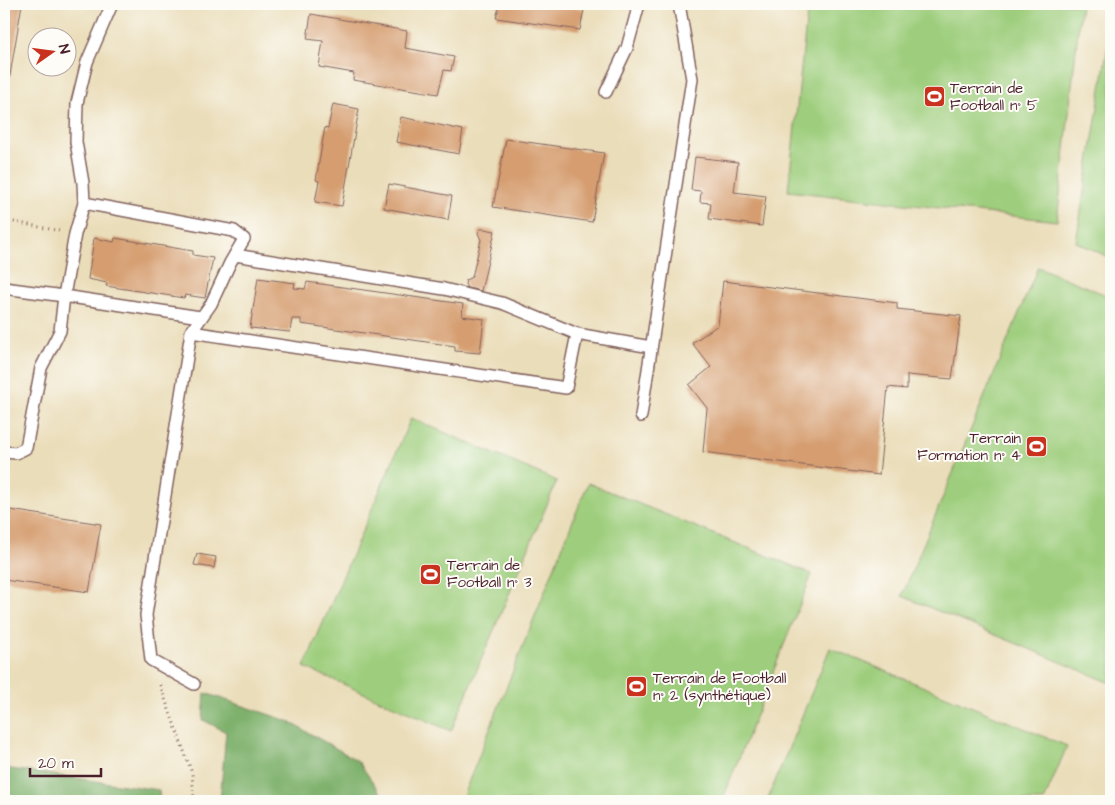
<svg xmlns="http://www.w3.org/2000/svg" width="1115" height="805" font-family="'Architects Daughter',sans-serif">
<rect width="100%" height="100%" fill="#fdfcf7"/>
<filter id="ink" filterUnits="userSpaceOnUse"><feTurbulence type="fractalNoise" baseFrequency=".02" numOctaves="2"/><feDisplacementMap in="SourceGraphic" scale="10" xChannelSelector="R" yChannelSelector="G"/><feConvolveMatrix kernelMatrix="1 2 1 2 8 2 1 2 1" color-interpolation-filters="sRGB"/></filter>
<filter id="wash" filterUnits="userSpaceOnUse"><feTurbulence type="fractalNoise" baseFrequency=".0096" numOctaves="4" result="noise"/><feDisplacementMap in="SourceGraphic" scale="20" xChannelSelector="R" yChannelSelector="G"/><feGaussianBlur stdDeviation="1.12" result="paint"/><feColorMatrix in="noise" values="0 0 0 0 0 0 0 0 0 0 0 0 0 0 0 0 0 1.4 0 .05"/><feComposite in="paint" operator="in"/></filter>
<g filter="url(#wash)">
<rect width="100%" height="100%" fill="#eaddb9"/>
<g fill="#9ece7d" stroke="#747654">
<path d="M 808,4 L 1081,4 L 1057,221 L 788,191 Z"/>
<path d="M 1111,27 L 1111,258 L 1076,242 Z"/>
<path d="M 1038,267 L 1111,297 L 1111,683 L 902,596 Z"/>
<path d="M 411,418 L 557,481 L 451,731 L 304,667 Z"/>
<path d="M 588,483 L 812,574 L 722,801 L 461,801 Z"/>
<path d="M 830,648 L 1067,746 L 1044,801 L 767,801 Z"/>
</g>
<g fill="#7eb16c" stroke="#64684c">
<path d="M 205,693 L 288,721 L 358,761 L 386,801 L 220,801 L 226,732 L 203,720 Z"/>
<path d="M 4,768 L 159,790 L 160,801 L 4,801 Z"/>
</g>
<g id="blocks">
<g fill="#d59d6f">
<path d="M 4,4 L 22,4 L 7,93 L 4,92 Z"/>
<path d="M 500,4 L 549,4 L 584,9 L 580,30 L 496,18 Z"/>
<path d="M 311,14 L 407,31 L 405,48 L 454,57 L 451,71 L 444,70 L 438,94 L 353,80 L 354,73 L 319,67 L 323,41 L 307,39 Z"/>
<path d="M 333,104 L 359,109 L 342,206 L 315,202 L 319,181 L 316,180 L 325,127 L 328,128 Z"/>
<path d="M 401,117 L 463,130 L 459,154 L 396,142 Z"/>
<path d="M 506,139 L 604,153 L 592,222 L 493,207 Z"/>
<path d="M 695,157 L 738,162 L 734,192 L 766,196 L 762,226 L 709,219 L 711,203 L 700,202 L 701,191 L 691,190 Z"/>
<path d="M 389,184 L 452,196 L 448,220 L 384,208 Z"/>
<path d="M 480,229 L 484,229 L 495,231 L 481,291 L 467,288 L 465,284 L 466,280 L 472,277 L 481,240 L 478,233 Z"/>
<path d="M 94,238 L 114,242 L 115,238 L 193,251 L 193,255 L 213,258 L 205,298 L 185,295 L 184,298 L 106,286 L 107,283 L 88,279 Z"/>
<path d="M 258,278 L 295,283 L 294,288 L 305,289 L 307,282 L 463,304 L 462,316 L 484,319 L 480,353 L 455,351 L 455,346 L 301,324 L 301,319 L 292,319 L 290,332 L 250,328 Z"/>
<path d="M 723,281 L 897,303 L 897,309 L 961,316 L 952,379 L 907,375 L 907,389 L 888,387 L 879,475 L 703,452 L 707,408 L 689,385 L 711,367 L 692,343 L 718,325 Z"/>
<path d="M 4,509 L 101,524 L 89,592 L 4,580 Z"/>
<path d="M 197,554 L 216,557 L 214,568 L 194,565 Z"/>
</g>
</g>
</g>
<g filter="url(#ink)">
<use href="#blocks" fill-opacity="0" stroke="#82625d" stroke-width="1"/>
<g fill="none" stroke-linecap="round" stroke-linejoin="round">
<defs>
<g id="service">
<path d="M 606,92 L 627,48 L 639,4"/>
<path d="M 84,203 L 234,231 L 244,239 L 230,263 L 211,304 L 191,332 L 146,615 L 151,660 L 194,684"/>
<path d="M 235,255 L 444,289 L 502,303 L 577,334 L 651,347"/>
<path d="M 4,288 L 64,296 L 200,317"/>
<path d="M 191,332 L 566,388 L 577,334"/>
<path d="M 641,416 L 692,79 L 679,4"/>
<path d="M 4,452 L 16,453 L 26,448 L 41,368 L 60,331 L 64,296 L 75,234 L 84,203 L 83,183 L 76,142 L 77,103 L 87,62 L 112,4"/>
</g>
</defs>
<use href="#service" stroke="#82625d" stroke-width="14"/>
<g stroke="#82625d" stroke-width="3" stroke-dasharray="1 4" stroke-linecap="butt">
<path d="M 4,220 L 60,231"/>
<path d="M 160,685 L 192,773 L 194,801"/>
</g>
<use href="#service" stroke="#fff" stroke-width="11"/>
</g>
</g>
<defs>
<symbol id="stadium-square" viewBox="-11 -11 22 22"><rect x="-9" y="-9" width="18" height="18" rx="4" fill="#c8321e" stroke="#fdfcf7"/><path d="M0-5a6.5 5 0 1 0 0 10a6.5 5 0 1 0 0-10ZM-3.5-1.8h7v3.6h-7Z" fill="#fff"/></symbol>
</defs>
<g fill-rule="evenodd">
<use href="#stadium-square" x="922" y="84" width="25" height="25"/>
<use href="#stadium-square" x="1024" y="434" width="25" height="25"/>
<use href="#stadium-square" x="418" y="562" width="25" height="25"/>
<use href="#stadium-square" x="624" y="674" width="25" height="25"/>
</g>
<g text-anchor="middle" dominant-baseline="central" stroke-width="4" stroke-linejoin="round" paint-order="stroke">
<g font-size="15" fill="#4a1f2b" stroke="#fdfcf7" text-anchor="start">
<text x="950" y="88">Terrain de<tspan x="950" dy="17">Football n° 5</tspan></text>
<text x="1021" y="438" text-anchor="end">Terrain<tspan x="1021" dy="17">Formation n° 4</tspan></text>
<text x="447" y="565">Terrain de<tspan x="447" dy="17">Football n° 3</tspan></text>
<text x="653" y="678">Terrain de Football<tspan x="653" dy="17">n° 2 (synthétique)</tspan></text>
</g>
</g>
<rect width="1115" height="805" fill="none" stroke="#fdfcf7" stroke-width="20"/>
<g transform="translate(52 52) rotate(76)"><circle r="24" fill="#fdfcf7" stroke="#b5a4a5"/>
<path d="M0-4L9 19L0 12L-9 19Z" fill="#c8321e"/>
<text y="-8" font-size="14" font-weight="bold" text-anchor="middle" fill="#4a1f2b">N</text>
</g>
<path d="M30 768v8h71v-8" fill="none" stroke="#4a1f2b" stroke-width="2.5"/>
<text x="38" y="768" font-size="15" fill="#4a1f2b" stroke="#fdfcf7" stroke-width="4" paint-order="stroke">20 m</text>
</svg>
